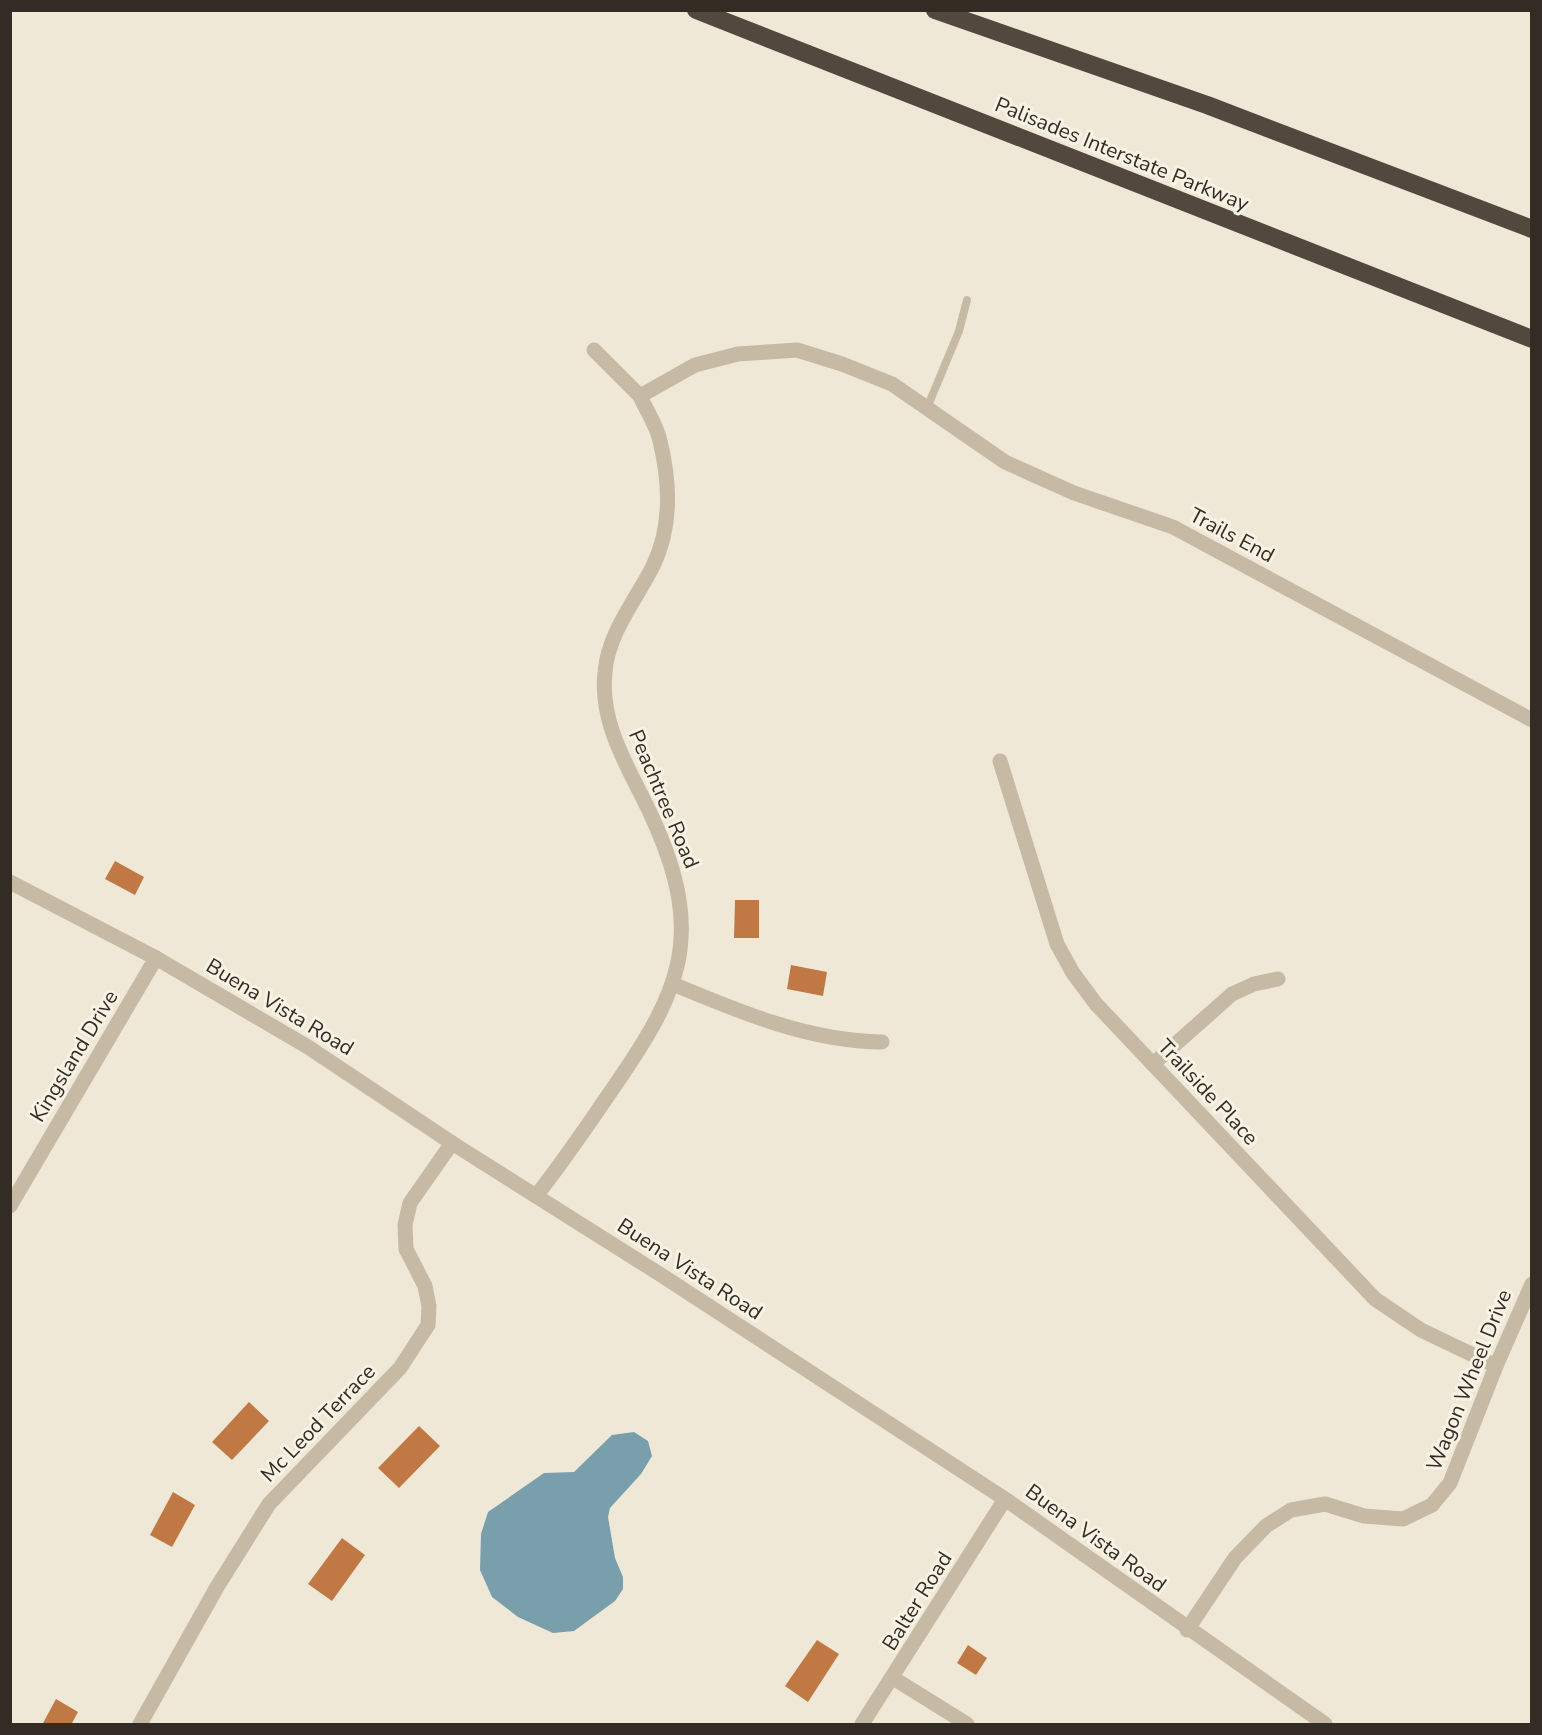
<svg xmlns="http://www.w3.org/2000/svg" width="1542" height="1735" font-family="'Nunito Sans',sans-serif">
<rect width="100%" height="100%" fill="#efe8d7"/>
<path fill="#789fab" d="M 634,1432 L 648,1441 L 652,1456 L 641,1474 L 610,1508 L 608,1517 L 615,1558 L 623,1577 L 623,1589 L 615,1601 L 574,1631 L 553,1633 L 518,1617 L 492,1597 L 480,1570 L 481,1534 L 488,1512 L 544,1473 L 574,1472 L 612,1435 Z"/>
<g fill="#c07945">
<path d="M 115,861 L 144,877 L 135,895 L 105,879 Z"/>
<path d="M 735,900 L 759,900 L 759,938 L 734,938 Z"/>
<path d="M 791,965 L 827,972 L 823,996 L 787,989 Z"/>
<path d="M 249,1402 L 269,1421 L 232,1460 L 212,1442 Z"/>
<path d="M 419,1426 L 440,1446 L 399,1488 L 378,1468 Z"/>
<path d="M 173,1492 L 195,1505 L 172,1547 L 150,1535 Z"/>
<path d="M 342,1538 L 365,1555 L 332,1601 L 308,1584 Z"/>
<path d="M 817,1640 L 839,1654 L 808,1702 L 785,1686 Z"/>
<path d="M 968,1645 L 987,1658 L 976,1675 L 957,1663 Z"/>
<path d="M 56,1699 L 78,1712 L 71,1725 L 42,1725 Z"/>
</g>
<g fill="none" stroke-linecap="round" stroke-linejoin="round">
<path stroke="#c6baa4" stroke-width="8" d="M 927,408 L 959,331 L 967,300"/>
<g stroke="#c6baa4" stroke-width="15">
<path d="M 594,350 L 640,396"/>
<path d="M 1000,761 L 1057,944 L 1073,973 L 1096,1004 L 1375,1299 L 1421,1330 L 1496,1366"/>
<path d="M 673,984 C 740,1012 808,1041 882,1042"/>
<path d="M 1153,1064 L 1232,994 L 1254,984 L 1278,979"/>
<path d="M 536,1196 C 561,1164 584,1131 607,1097 C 679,994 708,939 652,817 C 631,771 599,726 605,672 C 608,633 636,600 653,566 C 672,527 670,482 660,441 C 657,426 646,410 640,396 L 695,365 L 738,354 L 797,350 L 842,364 L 892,384 L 1005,462 L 1074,493 L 1173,527 L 1532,720"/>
<path d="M 10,1206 L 156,958"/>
<path d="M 1187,1630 L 1235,1558 L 1266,1526 L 1291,1510 L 1325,1504 L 1364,1516 L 1403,1519 L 1432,1505 L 1450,1483 L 1496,1366 L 1532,1284"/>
<path d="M 893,1678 L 967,1724"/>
<path d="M 140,1724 L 217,1587 L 269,1504 L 400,1368 L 428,1325 L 429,1306 L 425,1286 L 406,1249 L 405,1225 L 410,1203 L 452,1143"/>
<path d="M 862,1724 L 1005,1499"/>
</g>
<path stroke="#c6baa4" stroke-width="15" d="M 10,882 L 156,958 L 308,1047 L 452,1143 L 658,1273 L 1005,1499 L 1325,1724"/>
<g stroke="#53483d" stroke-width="18">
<path d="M 696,10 L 1532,339"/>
<path d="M 935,10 L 1207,105 L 1532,229"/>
</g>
</g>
<g text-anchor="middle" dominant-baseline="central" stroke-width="6" stroke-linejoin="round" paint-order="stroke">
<g font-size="21" fill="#322c25" stroke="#f7f2e3">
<text transform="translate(1122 154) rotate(22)">Palisades Interstate Parkway</text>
<text transform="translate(1232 535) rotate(28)">Trails End</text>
<text transform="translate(664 799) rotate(67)">Peachtree Road</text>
<text transform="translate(280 1007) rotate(31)">Buena Vista Road</text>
<text transform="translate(74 1056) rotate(-59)">Kingsland Drive</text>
<text transform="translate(1208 1092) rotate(47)">Trailside Place</text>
<text transform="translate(690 1269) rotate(33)">Buena Vista Road</text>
<text transform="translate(1469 1380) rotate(-68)">Wagon Wheel Drive</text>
<text transform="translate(318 1423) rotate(-46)">Mc Leod Terrace</text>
<text transform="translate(1096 1538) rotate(36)">Buena Vista Road</text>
<text transform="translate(917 1601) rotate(-58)">Balter Road</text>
</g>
</g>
<rect width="1542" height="1735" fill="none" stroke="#322c25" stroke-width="24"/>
</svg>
